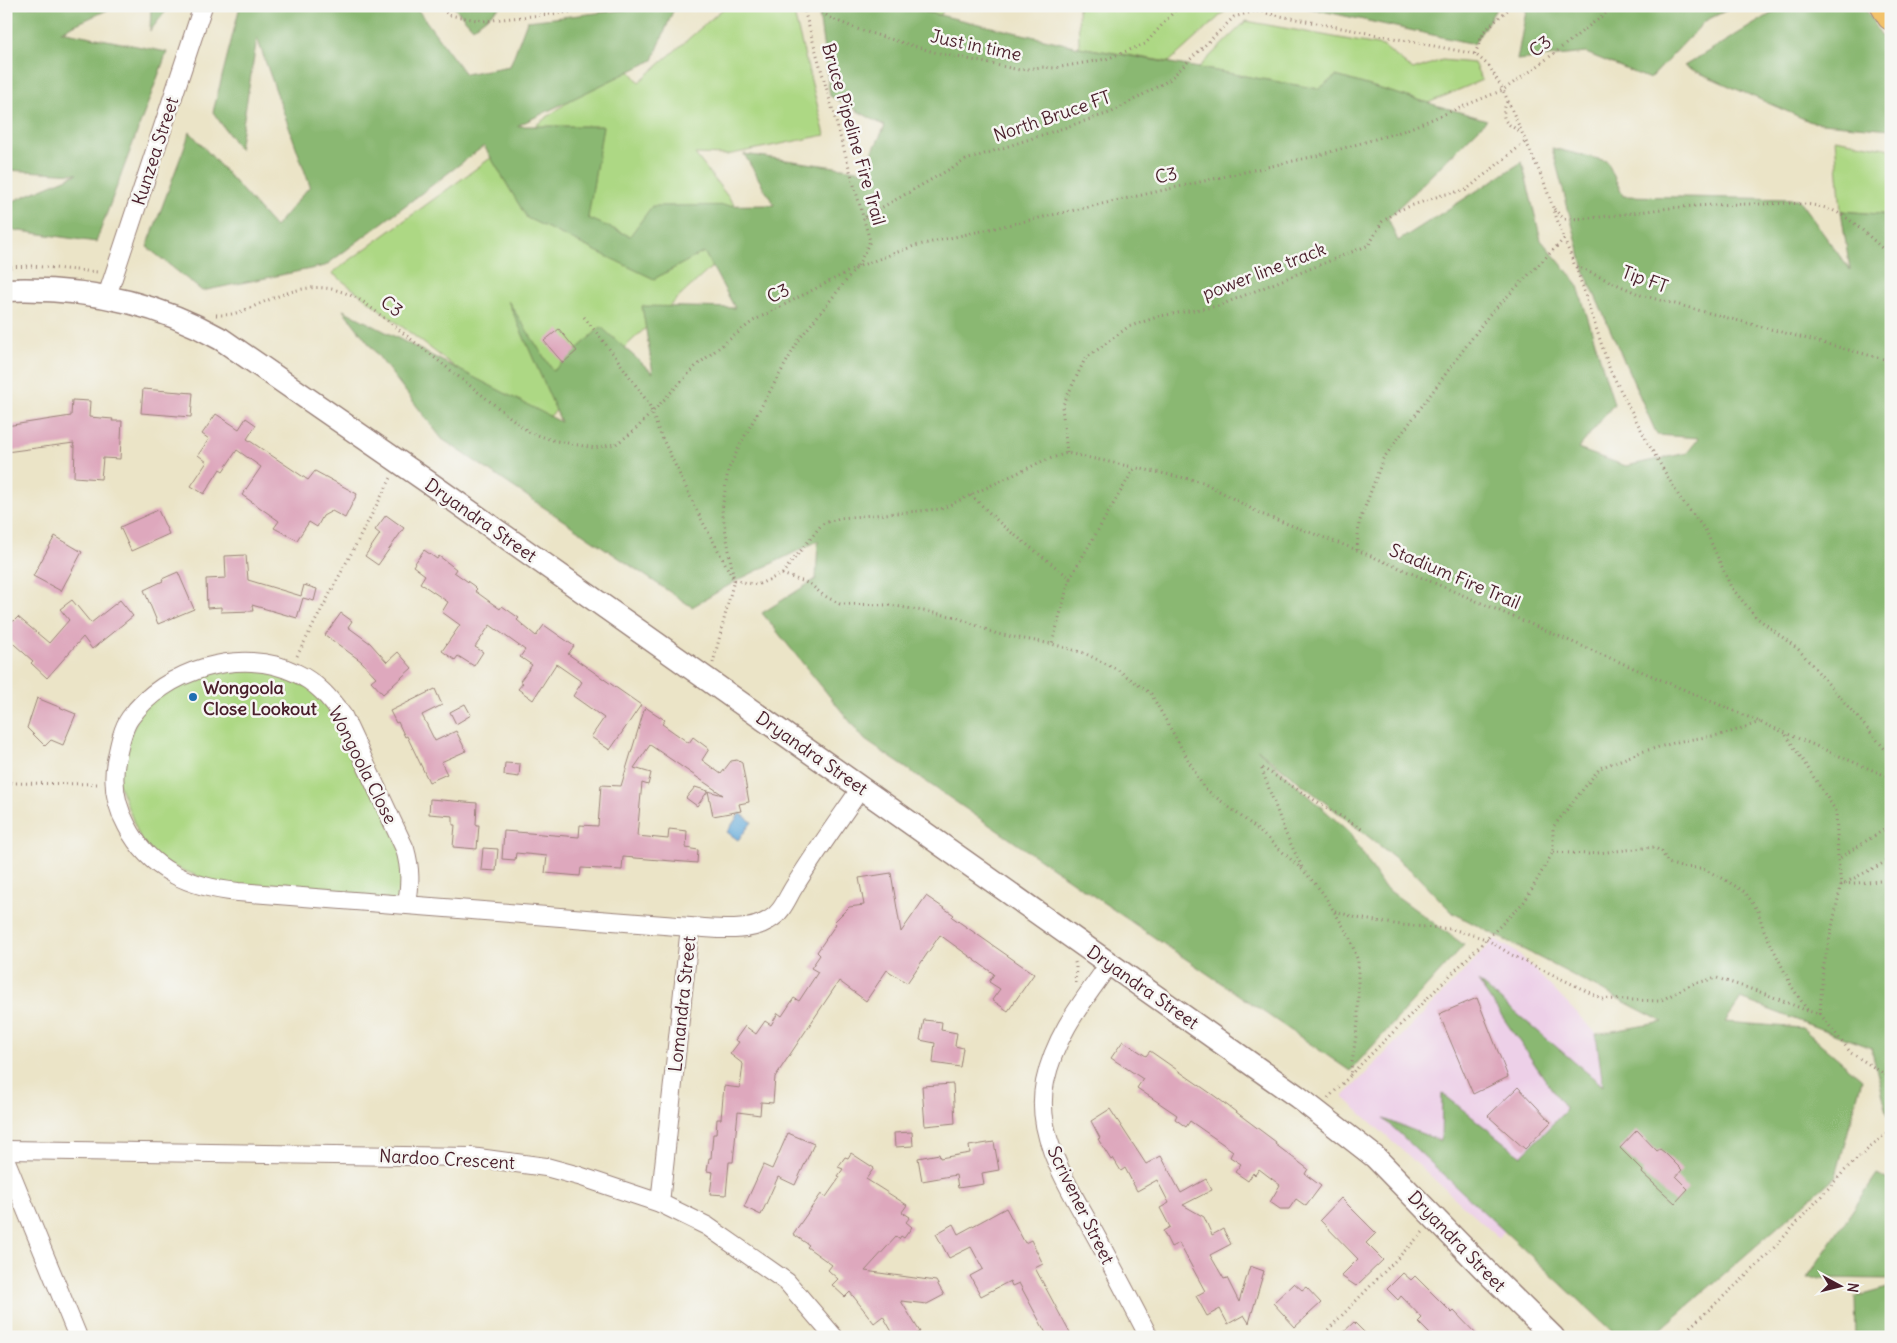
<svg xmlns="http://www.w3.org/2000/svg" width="1897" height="1343" font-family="Delius,sans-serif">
<rect width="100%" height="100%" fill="#f6f6f2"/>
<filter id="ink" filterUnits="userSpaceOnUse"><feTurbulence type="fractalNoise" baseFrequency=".02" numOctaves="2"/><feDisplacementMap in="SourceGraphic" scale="10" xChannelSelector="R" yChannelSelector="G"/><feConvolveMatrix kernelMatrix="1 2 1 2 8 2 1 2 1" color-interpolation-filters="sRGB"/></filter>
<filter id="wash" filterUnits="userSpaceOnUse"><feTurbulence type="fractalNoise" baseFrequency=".0096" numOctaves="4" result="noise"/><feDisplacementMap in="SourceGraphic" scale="20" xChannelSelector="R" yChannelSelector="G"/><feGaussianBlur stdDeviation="1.12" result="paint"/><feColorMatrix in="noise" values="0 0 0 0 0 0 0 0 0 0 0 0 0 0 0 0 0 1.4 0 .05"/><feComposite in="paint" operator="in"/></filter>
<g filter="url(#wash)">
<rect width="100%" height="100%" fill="#ebe4c7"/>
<path fill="#edd0e8" d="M 1495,939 L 1519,954 L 1627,1065 L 1499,1238 L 1343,1097 Z"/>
<g fill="#add884" stroke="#7c7c58">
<path d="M 726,6 L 792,6 L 825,135 L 727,155 L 695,154 L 753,229 L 536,429 L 332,273 L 623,62 L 639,82 Z"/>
<path d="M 900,6 L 945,6 L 941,15 Z"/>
<path d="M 1078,6 L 1231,6 L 1169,62 L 1079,47 Z"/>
<path d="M 1246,21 L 1383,46 L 1413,70 L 1442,60 L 1474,63 L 1482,80 L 1428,103 L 1336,76 L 1319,89 L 1198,68 Z"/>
<path d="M 1835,139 L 1891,149 L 1891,215 L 1841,211 Z"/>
<path d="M 253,662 L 330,698 L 405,849 L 407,905 L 238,892 L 147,856 L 114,772 L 146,699 L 169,682 Z"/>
</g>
<g fill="#8ab872" stroke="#6a6c4e">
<path d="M 6,6 L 116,6 L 61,31 L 167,52 L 96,242 L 6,229 L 6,204 L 77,174 L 6,170 Z"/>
<path d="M 151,6 L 170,6 L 150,31 Z"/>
<path d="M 240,6 L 415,6 L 465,74 L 510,66 L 527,21 L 658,6 L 675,6 L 653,60 L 517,126 L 603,126 L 588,218 L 630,236 L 652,206 L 774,205 L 744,154 L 863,171 L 885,126 L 830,96 L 818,6 L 900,6 L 1079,47 L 1319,89 L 1336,76 L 1487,120 L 1388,218 L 1398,241 L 1522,162 L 1541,240 L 1577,283 L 1614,404 L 1578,449 L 1626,466 L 1687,453 L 1699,438 L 1657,435 L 1585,273 L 1552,148 L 1607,161 L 1623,196 L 1798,199 L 1850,270 L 1841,211 L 1891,215 L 1891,1128 L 1871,1048 L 1741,999 L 1725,1022 L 1802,1028 L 1862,1079 L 1836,1176 L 1652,1337 L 1618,1337 L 1384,1119 L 1441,1141 L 1442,1093 L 1521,1156 L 1566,1110 L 1478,981 L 1603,1086 L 1596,1034 L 1663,1022 L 1453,913 L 1412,871 L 1257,749 L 1350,833 L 1383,886 L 1464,945 L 1350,1071 L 865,740 L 762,613 L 816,579 L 818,541 L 738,580 L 692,607 L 442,439 L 343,310 L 561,422 L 508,301 L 553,371 L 601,327 L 653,373 L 642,306 L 735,308 L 704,252 L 654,279 L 527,218 L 484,146 L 325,266 L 202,291 L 147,247 L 190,132 L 275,227 L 310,186 L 257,38 L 239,149 L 213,112 Z"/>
<path d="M 453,6 L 501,6 L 473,28 Z"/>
<path d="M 1299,6 L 1498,6 L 1474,44 Z"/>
<path d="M 1527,6 L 1735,6 L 1705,21 L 1650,79 L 1586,53 L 1517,60 Z"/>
<path d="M 1784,6 L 1864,6 L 1891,52 L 1891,103 L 1888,101 L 1891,106 L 1891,129 L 1811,122 L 1684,66 Z"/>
<path d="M 1877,1174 L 1891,1181 L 1891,1279 L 1807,1278 Z"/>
<path d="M 1891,1287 L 1891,1337 L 1856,1337 L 1855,1297 Z"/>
</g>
<path fill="#64aada" stroke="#576482" d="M 740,813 L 752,822 L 738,840 L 727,832 Z"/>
<g id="blocks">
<g fill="#dea8bd">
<path d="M 559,329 L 577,351 L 563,363 L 544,341 Z"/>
<path d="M 143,389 L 193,393 L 191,417 L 141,413 Z"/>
<path d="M 72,400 L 90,401 L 89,417 L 113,419 L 112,421 L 122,421 L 120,459 L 103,458 L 101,479 L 74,477 L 75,447 L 73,447 L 74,443 L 6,452 L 6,426 L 71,416 Z"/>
<path d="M 216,414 L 239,429 L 246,418 L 256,425 L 247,439 L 308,480 L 315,471 L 357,494 L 345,518 L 332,511 L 323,516 L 317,527 L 309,522 L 297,540 L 274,528 L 279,521 L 242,495 L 261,467 L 237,450 L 223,471 L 220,469 L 204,494 L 191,486 L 207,462 L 198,455 L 209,439 L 202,434 Z"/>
<path d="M 158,510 L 169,534 L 131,551 L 120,527 Z"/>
<path d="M 386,515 L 404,528 L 378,565 L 365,556 L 380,534 L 375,530 Z"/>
<path d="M 55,536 L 82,552 L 61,591 L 33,576 Z"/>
<path d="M 424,550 L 437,559 L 439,556 L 456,569 L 454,572 L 474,586 L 477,589 L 475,591 L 500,609 L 502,606 L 519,618 L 517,620 L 536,636 L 544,625 L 574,646 L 568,654 L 641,705 L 610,750 L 591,737 L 604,718 L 573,696 L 582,682 L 556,664 L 533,700 L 518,689 L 523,683 L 520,681 L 532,665 L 520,657 L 525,650 L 490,625 L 475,647 L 483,652 L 474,666 L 458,656 L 455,660 L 442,651 L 460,625 L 442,612 L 448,602 L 420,583 L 425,575 L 413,566 Z"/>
<path d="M 246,555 L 248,580 L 301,596 L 304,585 L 317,589 L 314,601 L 303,598 L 297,618 L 252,605 L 253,611 L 221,612 L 221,607 L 207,608 L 206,579 L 226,578 L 225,556 Z"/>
<path d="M 178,572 L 194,609 L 158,624 L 144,590 L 163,581 L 162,579 Z"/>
<path d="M 72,600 L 91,623 L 120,600 L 133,616 L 92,649 L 83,637 L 47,678 L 31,663 L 33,661 L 6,637 L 8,631 L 6,621 L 14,621 L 18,617 L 49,643 L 69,620 L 60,609 Z"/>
<path d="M 341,613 L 352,621 L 348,627 L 370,643 L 387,662 L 398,652 L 412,668 L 383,694 L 371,681 L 376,677 L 361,661 L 325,635 Z"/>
<path d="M 435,689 L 442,705 L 422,715 L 435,741 L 456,731 L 466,751 L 441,762 L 447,774 L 429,782 L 407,736 L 405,737 L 398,722 L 396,723 L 390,711 Z"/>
<path d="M 37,698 L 76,714 L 63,745 L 51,740 L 45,746 L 27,728 Z"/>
<path d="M 465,704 L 471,715 L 456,724 L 450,712 Z"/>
<path d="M 645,707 L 665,720 L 662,724 L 689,743 L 693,737 L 709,749 L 702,760 L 721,774 L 731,761 L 737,760 L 742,763 L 749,802 L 739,804 L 741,811 L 713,816 L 708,791 L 723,795 L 650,745 L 634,768 L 651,773 L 648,785 L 642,783 L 637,836 L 668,839 L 669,829 L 687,831 L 686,848 L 698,850 L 697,863 L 623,857 L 622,870 L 581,868 L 580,876 L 545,873 L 547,856 L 516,853 L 515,860 L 502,859 L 504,831 L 579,837 L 580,825 L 598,826 L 601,785 L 621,786 Z"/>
<path d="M 505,763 L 520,764 L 519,777 L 504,775 Z"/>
<path d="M 695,787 L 708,791 L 697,806 L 686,798 Z"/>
<path d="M 430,799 L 477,803 L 476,825 L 479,825 L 477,849 L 453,847 L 455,825 L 453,825 L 453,816 L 429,814 Z"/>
<path d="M 483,848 L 498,849 L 496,871 L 481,870 Z"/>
<path d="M 891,873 L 901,932 L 926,896 L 954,915 L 952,917 L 1034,974 L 1008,1011 L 992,1000 L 1000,989 L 989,982 L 994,974 L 940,935 L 907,983 L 887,970 L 866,1001 L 839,981 L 775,1077 L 773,1103 L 761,1102 L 760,1115 L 738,1112 L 733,1162 L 729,1162 L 726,1195 L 710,1194 L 713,1172 L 707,1171 L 709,1158 L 711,1158 L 713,1134 L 716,1134 L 717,1119 L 721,1119 L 724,1086 L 740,1088 L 743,1064 L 730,1054 L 739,1042 L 735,1040 L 745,1026 L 756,1034 L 765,1021 L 771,1025 L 778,1013 L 782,1016 L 794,998 L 799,1001 L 818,972 L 811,968 L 820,955 L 817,952 L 836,924 L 834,922 L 849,907 L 864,905 L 859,878 Z"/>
<path d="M 1477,998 L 1508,1077 L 1473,1094 L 1439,1014 Z"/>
<path d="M 924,1020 L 942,1022 L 941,1030 L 957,1033 L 955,1046 L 963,1048 L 960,1067 L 933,1063 L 935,1043 L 920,1040 Z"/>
<path d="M 1123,1041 L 1146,1056 L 1150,1051 L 1216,1097 L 1276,1142 L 1275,1144 L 1308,1169 L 1305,1174 L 1321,1186 L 1306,1206 L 1296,1199 L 1289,1209 L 1280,1209 L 1270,1202 L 1280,1185 L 1259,1169 L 1255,1175 L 1253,1173 L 1248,1181 L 1235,1172 L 1241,1164 L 1230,1157 L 1233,1151 L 1190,1121 L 1186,1127 L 1175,1119 L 1177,1115 L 1137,1088 L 1143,1079 L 1111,1058 Z"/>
<path d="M 953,1084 L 955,1123 L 925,1126 L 922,1086 Z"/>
<path d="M 1518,1087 L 1551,1122 L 1525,1149 L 1488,1116 Z"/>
<path d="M 1110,1109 L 1146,1164 L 1161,1156 L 1181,1193 L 1206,1179 L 1212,1190 L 1183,1205 L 1204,1217 L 1212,1235 L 1223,1229 L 1231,1244 L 1210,1255 L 1224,1279 L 1227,1278 L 1239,1302 L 1250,1266 L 1264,1271 L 1249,1323 L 1244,1315 L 1228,1324 L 1220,1309 L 1207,1316 L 1196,1296 L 1205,1291 L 1179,1243 L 1171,1247 L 1163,1231 L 1170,1227 L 1160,1208 L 1169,1203 L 1157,1180 L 1137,1191 L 1125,1168 L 1121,1171 L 1113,1158 L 1111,1160 L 1098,1139 L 1100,1138 L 1091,1121 Z"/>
<path d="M 1637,1130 L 1657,1151 L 1660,1149 L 1664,1152 L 1682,1170 L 1676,1177 L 1688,1189 L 1675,1203 L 1642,1173 L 1643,1171 L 1620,1148 Z"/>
<path d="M 912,1132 L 913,1146 L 895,1147 L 894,1133 Z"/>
<path d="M 788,1133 L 814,1144 L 795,1185 L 778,1177 L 761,1215 L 744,1207 L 763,1165 L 772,1169 Z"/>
<path d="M 994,1142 L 999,1170 L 982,1173 L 984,1184 L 958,1188 L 956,1175 L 922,1181 L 918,1158 L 939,1154 L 940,1158 L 970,1153 L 969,1146 Z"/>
<path d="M 851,1153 L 874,1168 L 866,1179 L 907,1205 L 902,1212 L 910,1217 L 906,1222 L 912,1227 L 904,1238 L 901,1236 L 899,1239 L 896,1237 L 865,1271 L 936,1281 L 944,1295 L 927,1304 L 901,1301 L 920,1332 L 912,1337 L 895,1337 L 883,1316 L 874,1323 L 850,1292 L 845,1297 L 832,1285 L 838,1279 L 828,1270 L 832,1265 L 807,1247 L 809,1245 L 793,1234 L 821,1194 L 826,1197 L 840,1177 L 838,1176 L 843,1169 L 838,1167 L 845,1157 L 848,1158 Z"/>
<path d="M 1341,1198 L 1376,1233 L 1366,1243 L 1383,1260 L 1356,1286 L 1341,1276 L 1358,1259 L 1320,1220 Z"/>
<path d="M 1006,1208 L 1025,1243 L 1031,1240 L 1043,1264 L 1035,1268 L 1072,1337 L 1048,1337 L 1019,1283 L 1012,1286 L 1010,1281 L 981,1296 L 970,1276 L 983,1269 L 971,1247 L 949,1258 L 936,1234 L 953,1224 L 958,1234 Z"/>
<path d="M 1403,1273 L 1411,1280 L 1415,1276 L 1452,1313 L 1454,1311 L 1479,1337 L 1433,1337 L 1418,1322 L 1422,1318 L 1401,1296 L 1398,1300 L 1387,1289 Z"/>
<path d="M 1294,1283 L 1302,1290 L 1306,1287 L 1321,1303 L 1295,1327 L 1273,1303 Z"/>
<path d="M 1354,1322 L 1369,1337 L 1338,1337 Z"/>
</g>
</g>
</g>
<g filter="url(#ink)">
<use href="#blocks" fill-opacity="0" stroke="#9a8279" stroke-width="1"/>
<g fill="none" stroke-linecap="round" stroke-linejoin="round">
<defs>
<g id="minor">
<path d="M 107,296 L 203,6"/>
<path d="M 407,905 C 410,884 411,870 405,849 L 343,716 C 330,698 316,682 296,673 C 242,646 164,670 130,718 C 122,729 119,747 116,761 C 112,783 116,806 127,826 C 150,871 190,887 238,892 L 690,927 C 714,928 747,934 769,920 C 782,913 787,898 794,887 C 815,853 839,820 861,788"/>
<path d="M 1110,963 C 1083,1001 1055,1035 1045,1082 C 1033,1138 1073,1193 1098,1240 C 1115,1272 1132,1304 1149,1337"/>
<path d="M 6,1150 L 471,1157 L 546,1167 L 579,1176 L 660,1203 L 707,1226 L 787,1282 L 834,1337"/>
<path d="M 6,1161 L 78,1337"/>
<path d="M 660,1203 L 690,927"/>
</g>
<path id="tertiary" d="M 6,290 C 82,287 155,302 221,339 L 428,482 L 1298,1097 L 1375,1157 L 1489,1274 L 1553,1337"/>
<path id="motorway" d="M 1885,6 L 1891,16"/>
</defs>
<use href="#minor" stroke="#9a8279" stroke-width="20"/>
<use href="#tertiary" stroke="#9a8279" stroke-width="25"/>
<use href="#motorway" stroke="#9a8279" stroke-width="30"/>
<g stroke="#9a8279" stroke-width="3" stroke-dasharray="1 4" stroke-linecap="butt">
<path d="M 438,6 L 449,15 L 483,21 L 628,6"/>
<path d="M 814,6 L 830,18 L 860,30 L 934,52 L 1020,70 L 1041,67 L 1055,68 L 1106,59 L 1145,44 L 1179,6"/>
<path d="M 1249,6 L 1255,11 L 1475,54 L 1489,66 L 1503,90 L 1544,182 L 1564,239 L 1575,266 L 1641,295 L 1891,361"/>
<path d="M 1475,54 L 1484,31 L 1512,6"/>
<path d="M 1507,102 C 1499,119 1506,124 1520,131"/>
<path d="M 1554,209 L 1564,219 C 1597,219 1629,213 1662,209 C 1696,205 1730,204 1764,204 C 1786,203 1811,202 1832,210 C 1855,220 1872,240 1891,256"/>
<path d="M 865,217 L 966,160 L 1112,112 L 1169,80 L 1234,17 L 1255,11 L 1258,6"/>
<path d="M 6,267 L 32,266 L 98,272"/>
<path d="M 1576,267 L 1610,370 L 1649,445 L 1680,498 L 1706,531 L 1731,587 L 1756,617 L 1799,650 L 1891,756"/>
<path d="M 216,315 C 232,316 243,311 257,305 C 297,287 325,278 365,303 L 529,432 L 552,440 L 594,448 L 616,444 L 634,431 L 697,365 L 753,321 L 857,267 L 914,246 L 1316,156 L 1403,131 L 1503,90 L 1535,68 L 1615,6"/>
<path d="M 584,317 L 615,356 L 649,404 L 658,429 L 698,513 L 734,580 L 757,585 L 782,574 L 822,524 L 840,518 L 941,509 L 1043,461 L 1067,453 L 1203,482 L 1261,514 L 1357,550 L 1891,778"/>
<path d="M 1067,453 L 1062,407 L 1085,359 L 1128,327 L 1160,316 L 1218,306 L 1369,245 L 1382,222 L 1399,210 L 1442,195 L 1466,190 L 1525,142"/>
<path d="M 971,495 L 1003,526 L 1070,578 L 1052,644"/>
<path d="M 1357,550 L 1359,523 L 1383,459 L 1489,315 L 1564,239"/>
<path d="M 782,574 L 810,584 L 823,595 L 840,604 L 890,605 L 956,617 L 997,634 L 1052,644 L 1084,653 L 1118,670 L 1151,694 L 1204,788 L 1251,824 L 1303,870 L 1323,893 L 1349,936 L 1358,961 L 1358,1022 L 1350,1076 L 1327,1099"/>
<path d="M 1070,578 L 1135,467"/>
<path d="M 297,656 L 391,478"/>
<path d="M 713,663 L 734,580 L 722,510 L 728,470 L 743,439 L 800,338 L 857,267 L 870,241 L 803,6"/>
<path d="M 1786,735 L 1836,811 L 1838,859"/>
<path d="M 6,783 L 100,784"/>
<path d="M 1553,852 L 1588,854 L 1654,847 L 1662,852 L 1668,863 L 1681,867 L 1701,868 L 1722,878 L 1745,892 L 1758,911 L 1763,928 L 1792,987 L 1808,1011 L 1820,1014 L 1851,1053 L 1891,1078"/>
<path d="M 1302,867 L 1285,832 L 1261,767 L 1363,830"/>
<path d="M 1844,884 L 1891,880"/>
<path d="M 1841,885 L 1891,859"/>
<path d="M 1335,911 L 1357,918 L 1401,925 L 1452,929 L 1486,939 L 1512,955 L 1603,999 L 1660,1001 L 1692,984 L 1717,978 L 1763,993 L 1808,1011"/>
<path d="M 1075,983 L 1076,967 L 1075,962"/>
<path d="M 1820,1014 L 1823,969 L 1841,885 L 1838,859 L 1885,829 L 1891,823"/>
<path d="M 1350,1075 L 1525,901 L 1553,852 L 1553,827 L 1600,768 L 1641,752 L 1681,741 L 1725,734 L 1760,722"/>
<path d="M 1888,1078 L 1891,1099"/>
<path d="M 1321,1337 L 1423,1232"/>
<path d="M 1679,1337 L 1759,1264 L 1848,1167 L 1891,1129"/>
</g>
<use href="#minor" stroke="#fff" stroke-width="18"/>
<use href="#tertiary" stroke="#fff" stroke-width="22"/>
<use href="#motorway" stroke="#f2c26a" stroke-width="28"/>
</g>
</g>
<circle fill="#1f6fb2" stroke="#f6f6f2" stroke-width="2" cx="193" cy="697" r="5"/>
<g text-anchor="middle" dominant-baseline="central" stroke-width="5" stroke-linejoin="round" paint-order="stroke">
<g font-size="18" fill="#4a1f2b" stroke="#f6f6f2">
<text transform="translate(976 45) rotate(12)">Just in time</text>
<text transform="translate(1540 46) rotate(-38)">C3</text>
<text transform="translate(1052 116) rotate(-19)">North Bruce FT</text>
<text transform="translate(854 134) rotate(74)">Bruce Pipeline Fire Trail</text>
<text transform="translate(155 151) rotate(-72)">Kunzea Street</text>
<text transform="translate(1166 175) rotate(-13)">C3</text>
<text transform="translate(1264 271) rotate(-21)">power line track</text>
<text transform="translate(1645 279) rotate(20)">Tip FT</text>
<text transform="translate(778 293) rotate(-27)">C3</text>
<text transform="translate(392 306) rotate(38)">C3</text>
<text transform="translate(481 520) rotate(35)">Dryandra Street</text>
<text transform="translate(1455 576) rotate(23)">Stadium Fire Trail</text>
<text transform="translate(812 753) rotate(35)">Dryandra Street</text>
<text transform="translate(363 765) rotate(63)">Wongoola Close</text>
<text transform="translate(1143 987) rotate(35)">Dryandra Street</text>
<text transform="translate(682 1004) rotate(-84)">Lomandra Street</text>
<text transform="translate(447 1159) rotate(3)">Nardoo Crescent</text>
<text transform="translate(1081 1205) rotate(64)">Scrivener Street</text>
<text transform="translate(1457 1241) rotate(46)">Dryandra Street</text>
</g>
<g font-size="18" font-weight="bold" fill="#4a1f2b" stroke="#f6f6f2" text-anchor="start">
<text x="203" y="687">Wongoola<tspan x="203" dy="21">Close Lookout</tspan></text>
</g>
</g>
<rect width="1897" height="1343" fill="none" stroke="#f6f6f2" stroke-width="25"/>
<g transform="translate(1840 1286) rotate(97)" stroke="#f6f6f2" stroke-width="4" paint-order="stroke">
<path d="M0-4L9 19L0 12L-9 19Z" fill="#4a1f2b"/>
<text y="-8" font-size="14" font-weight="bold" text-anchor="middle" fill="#4a1f2b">N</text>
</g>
</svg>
